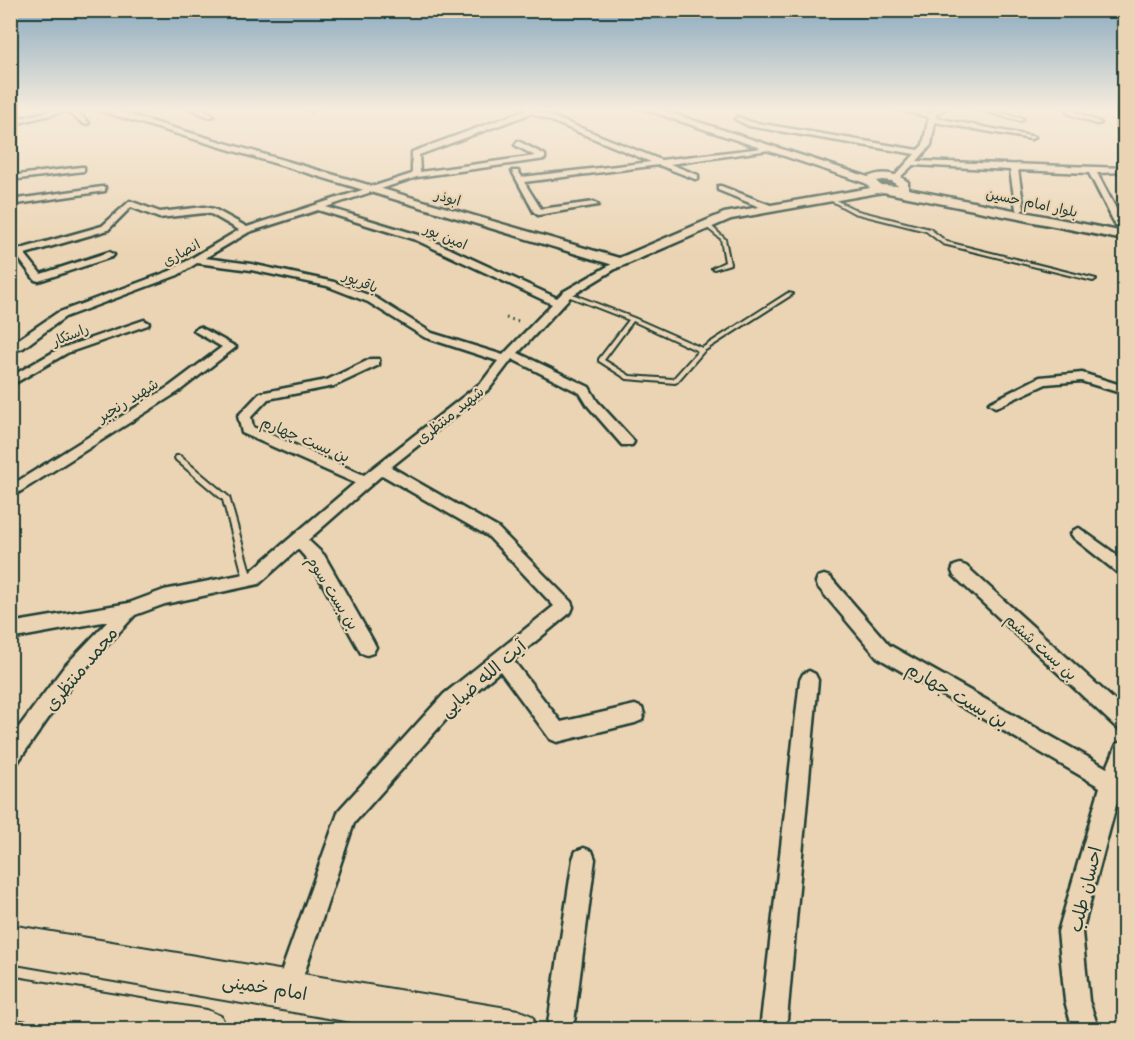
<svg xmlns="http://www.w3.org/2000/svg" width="1135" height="1040" font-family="'Playpen Sans','Playpen Sans Arabic',sans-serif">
<rect width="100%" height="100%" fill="#ebd4b3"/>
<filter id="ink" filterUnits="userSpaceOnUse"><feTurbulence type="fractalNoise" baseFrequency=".0167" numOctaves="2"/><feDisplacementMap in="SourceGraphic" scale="12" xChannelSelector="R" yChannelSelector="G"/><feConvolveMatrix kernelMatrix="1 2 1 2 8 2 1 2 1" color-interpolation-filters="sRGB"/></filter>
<g filter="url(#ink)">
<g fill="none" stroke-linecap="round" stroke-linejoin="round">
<defs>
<g id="lane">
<path d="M 151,108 L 158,108 L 121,117 L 119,116 Z"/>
<path d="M 829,197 L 858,211 L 930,229 L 947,242 L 1096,279 L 1093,281 L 943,244 L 926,231 L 854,213 L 828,199 L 827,198 Z"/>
<path d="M 705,224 L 709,224 L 725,239 L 730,264 L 714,269 L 712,268 L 725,262 L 721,239 L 705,226 Z"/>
<path d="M 567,292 L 634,318 L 702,348 L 788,293 L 793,294 L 704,351 L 677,382 L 675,383 L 627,379 L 599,361 L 599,359 L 629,320 L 565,295 L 564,294 ZM 633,321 L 698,351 L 673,379 L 630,376 L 604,360 Z"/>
<path d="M 176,456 L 180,456 L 229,497 L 252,579 L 251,581 L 248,582 L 245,581 L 244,579 L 223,500 L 176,460 L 175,458 Z"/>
</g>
<g id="street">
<path d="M 61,108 L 73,108 L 89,123 L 84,124 L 66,111 L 10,125 L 10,121 Z"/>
<path d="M 190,108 L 199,108 L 214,116 L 209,117 Z"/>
<path d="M 315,108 L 311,111 L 308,109 L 308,108 Z"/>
<path d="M 523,108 L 539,108 L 538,111 L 661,160 L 772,147 L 776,149 L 670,164 L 698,175 L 698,179 L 695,179 L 659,165 L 524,182 L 541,209 L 594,202 L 598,205 L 538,215 L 534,212 L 512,171 L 518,171 L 522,177 L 651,162 L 532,113 L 419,155 L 420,172 L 535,156 L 515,145 L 518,141 L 545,155 L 545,159 L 417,177 L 326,207 L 422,236 L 557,298 L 563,292 L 617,261 L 625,263 L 571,296 L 518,353 L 589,387 L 597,401 L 632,439 L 634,442 L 632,445 L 622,445 L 588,406 L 580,393 L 512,359 L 490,388 L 391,467 L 498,528 L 571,602 L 573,607 L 571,612 L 513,660 L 561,722 L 635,705 L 642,708 L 644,714 L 642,720 L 635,723 L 557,742 L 550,739 L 500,671 L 458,706 L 354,823 L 299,989 L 296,998 L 287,1001 L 278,998 L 275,989 L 339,810 L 444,694 L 554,606 L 488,536 L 382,475 L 308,540 L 324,555 L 373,641 L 376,647 L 373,653 L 367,655 L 361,653 L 312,565 L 298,549 L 259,584 L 165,604 L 135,615 L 76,679 L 17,763 L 10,766 L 10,739 L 64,667 L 108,621 L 10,639 L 10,623 L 129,603 L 164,590 L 249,573 L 355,483 L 242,433 L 238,416 L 260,393 L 327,380 L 371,359 L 379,359 L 379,365 L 334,386 L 268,399 L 251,417 L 253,427 L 364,475 L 482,382 L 498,361 L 424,337 L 368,302 L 327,286 L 251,270 L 197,263 L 178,275 L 65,317 L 23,348 L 10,352 L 10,345 L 57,313 L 170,271 L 239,230 L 211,214 L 204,213 L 159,218 L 131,207 L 108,230 L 25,254 L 41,274 L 109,252 L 114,255 L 112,257 L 39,281 L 35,280 L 17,256 L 10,258 L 10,252 L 102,226 L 130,201 L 160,212 L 204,207 L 214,209 L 247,227 L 412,174 L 412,152 L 526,110 ZM 318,210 L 416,240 L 552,304 L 503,355 L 432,333 L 376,298 L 334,282 L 251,264 L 205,258 L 249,232 Z"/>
<path d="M 893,108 L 930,113 L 938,108 L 946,108 L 936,114 L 936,118 L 1035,137 L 1031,139 L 935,122 L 931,145 L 917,161 L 1124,168 L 1124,172 L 1097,173 L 1124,224 L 1124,232 L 1118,230 L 1089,173 L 1018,170 L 1024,209 L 1020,212 L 1016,209 L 1010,170 L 913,165 L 896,181 L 892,179 L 915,154 L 749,126 L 735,119 L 738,117 L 751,122 L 918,150 L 923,145 L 929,117 Z"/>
<path d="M 974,108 L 985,108 L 1023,119 L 1020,121 Z"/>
<path d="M 1068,108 L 1075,108 L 1073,111 L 1101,123 L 1096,124 L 1067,113 Z"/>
<path d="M 1104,108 L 1124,109 L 1124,113 Z"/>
<path d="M 81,167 L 84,167 L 84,171 L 10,180 L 10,176 Z"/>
<path d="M 721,186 L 773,206 L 774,208 L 767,210 L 718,190 L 718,186 Z"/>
<path d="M 102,187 L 105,187 L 105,191 L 10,205 L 10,200 Z"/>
<path d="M 144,320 L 149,323 L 148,325 L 67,353 L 10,386 L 10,377 L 59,349 Z"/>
<path d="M 200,327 L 236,347 L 178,392 L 10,498 L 10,486 L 170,386 L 222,347 L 196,332 L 194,330 Z"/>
<path d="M 1082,373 L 1124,386 L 1124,394 L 1081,381 L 1046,384 L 999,406 L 995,407 L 989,403 L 1040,377 Z"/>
<path d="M 1079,528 L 1124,560 L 1124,574 L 1118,573 L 1074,538 L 1071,534 L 1074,530 Z"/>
<path d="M 960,564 L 966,566 L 1124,709 L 1124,730 L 1117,728 L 954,576 L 952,571 L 954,566 Z"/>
<path d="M 824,575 L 830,577 L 889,645 L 1107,768 L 1117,744 L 1124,741 L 1124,776 L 1082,932 L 1089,1001 L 1099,1030 L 1073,1030 L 1065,1001 L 1058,932 L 1100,787 L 877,657 L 818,587 L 816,582 L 818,577 Z"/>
<path d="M 809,671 L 815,674 L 818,680 L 786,1030 L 760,1030 L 800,680 L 803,674 Z"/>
<path d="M 584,848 L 592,851 L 595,859 L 573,1030 L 547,1030 L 573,859 L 576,851 Z"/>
</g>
<path id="secondary" d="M 91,108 L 105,108 L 619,258 L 724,213 L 870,188 L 865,183 L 641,108 L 655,108 L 868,177 C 882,171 896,173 908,182 L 908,189 L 1124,232 L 1124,240 L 883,192 L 731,219 L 620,267 ZM 882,180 L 892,181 L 898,186 L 880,185 L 876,181 Z"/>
<g id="primary">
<path d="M 10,925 L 518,1010 L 532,1016 L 538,1030 L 397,1030 L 10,963 Z"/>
<path d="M 10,977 L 207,1010 L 221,1016 L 227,1030 L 85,1030 L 10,1017 Z"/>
</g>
</defs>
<use href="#lane" stroke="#1f3d34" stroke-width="4"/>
<use href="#street" stroke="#1f3d34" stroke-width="5"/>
<use href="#secondary" stroke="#1f3d34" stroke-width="5"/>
<use href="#primary" stroke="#1f3d34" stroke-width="4"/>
<path stroke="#1f3d34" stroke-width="3" stroke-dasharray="1.5 4" stroke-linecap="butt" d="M 506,318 L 522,322"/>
<use href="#lane" fill="#ebd4b3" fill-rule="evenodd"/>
<use href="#street" fill="#ebd4b3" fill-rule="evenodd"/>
<use href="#secondary" fill="#ebd4b3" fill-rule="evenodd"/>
<use href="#primary" fill="#ebd4b3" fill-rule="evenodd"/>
</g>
</g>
<linearGradient id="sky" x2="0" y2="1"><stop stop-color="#89a9bf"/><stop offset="0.43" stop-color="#f6ecdd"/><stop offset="1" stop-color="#f6ecdd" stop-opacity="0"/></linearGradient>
<rect width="1135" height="254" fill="url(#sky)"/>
<g text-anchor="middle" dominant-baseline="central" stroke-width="4.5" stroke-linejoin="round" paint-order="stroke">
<g font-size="14" fill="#1f3d34" stroke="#ebd4b3">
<text transform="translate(448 197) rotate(16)">ابوذر</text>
<text transform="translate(1032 202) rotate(12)">بلوار امام حسین</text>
<text transform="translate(446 236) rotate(23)">امین پور</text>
<text transform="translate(181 252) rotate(-29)">انصاری</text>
<text transform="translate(361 281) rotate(23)">باقرپور</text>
<text transform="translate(70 334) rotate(-22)">راستکار</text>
</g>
<g font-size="15" fill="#1f3d34" stroke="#ebd4b3">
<text transform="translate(127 399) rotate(-32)">شهید رنجبر</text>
<text transform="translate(449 414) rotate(-39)">شهید منتظری</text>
<text transform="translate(306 438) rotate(23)">بن بست چهارم</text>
<text transform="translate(334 592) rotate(58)">بن بست سوم</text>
<text transform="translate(1042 646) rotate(42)">بن بست ششم</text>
</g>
<g font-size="18" fill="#1f3d34" stroke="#ebd4b3">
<text transform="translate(80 668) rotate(-50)">محمد منتظری</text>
<text transform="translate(482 677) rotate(-41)">آیت الله ضیایی</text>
<text transform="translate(958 694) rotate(30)">بن بست جهارم</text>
<text transform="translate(1084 889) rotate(-76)">احسان طلب</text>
<text transform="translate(265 986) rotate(9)">امام خمینی</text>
</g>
</g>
<rect width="1135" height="1040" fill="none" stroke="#ebd4b3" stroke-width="36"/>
<rect x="18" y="18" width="1099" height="1004" fill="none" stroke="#1f3d34" stroke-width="2" filter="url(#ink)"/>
</svg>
